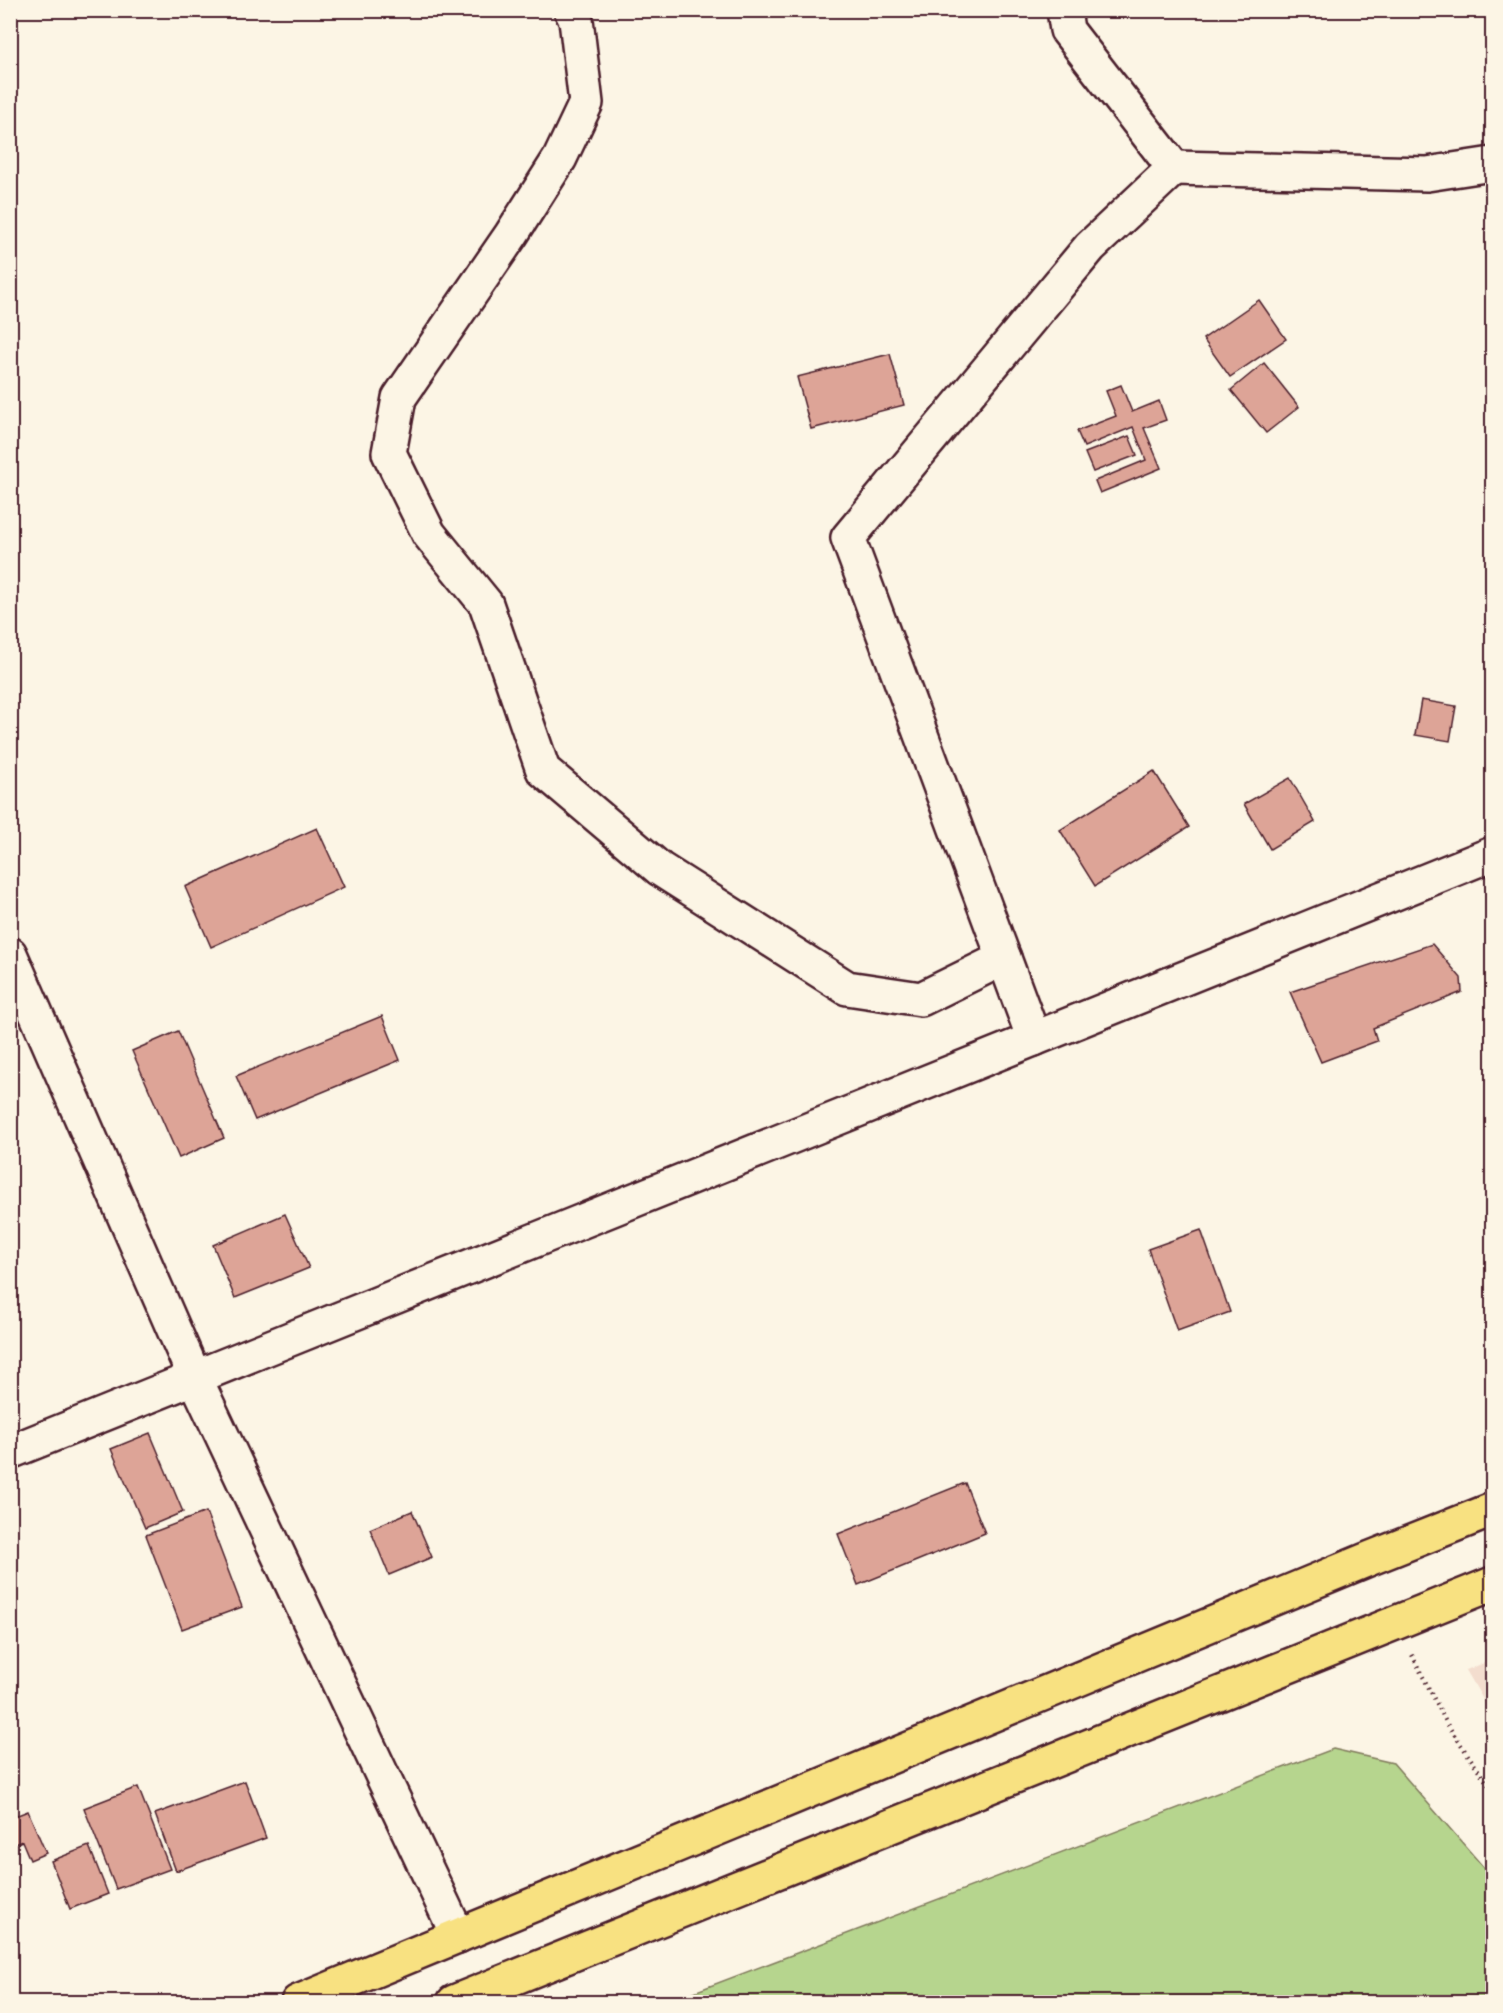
<svg xmlns="http://www.w3.org/2000/svg" width="1503" height="2013" font-family="Caveat,sans-serif">
<rect width="100%" height="100%" fill="#fcf5e5"/>
<filter id="ink" filterUnits="userSpaceOnUse"><feTurbulence type="fractalNoise" baseFrequency=".0167" numOctaves="2"/><feDisplacementMap in="SourceGraphic" scale="12" xChannelSelector="R" yChannelSelector="G"/><feConvolveMatrix kernelMatrix="1 2 1 2 8 2 1 2 1" color-interpolation-filters="sRGB"/></filter>
<g filter="url(#ink)">
<path fill="#f3ddce" d="M 1492,1660 L 1492,1715 L 1466,1670 Z"/>
<path fill="#b6d58e" stroke="#807a5c" stroke-width="1.5" d="M 1333,1749 L 1393,1763 L 1492,1877 L 1492,2002 L 668,2002 Z"/>
<g fill="#dda497" stroke="#4a1f2b" stroke-width="1.5">
<path d="M 1259,300 L 1286,339 L 1230,377 L 1203,339 Z"/>
<path d="M 890,354 L 904,405 L 811,429 L 797,377 Z"/>
<path d="M 1264,363 L 1299,407 L 1266,433 L 1231,390 Z"/>
<path d="M 1121,385 L 1132,412 L 1159,401 L 1166,420 L 1144,428 L 1161,468 L 1100,493 L 1095,481 L 1146,460 L 1133,427 L 1084,447 L 1077,431 L 1116,416 L 1106,391 Z"/>
<path d="M 1129,436 L 1137,455 L 1093,472 L 1085,453 Z"/>
<path d="M 1421,700 L 1456,706 L 1450,741 L 1415,735 Z"/>
<path d="M 1154,771 L 1189,827 L 1095,886 L 1060,830 Z"/>
<path d="M 1290,778 L 1315,822 L 1270,849 L 1244,804 Z"/>
<path d="M 317,828 L 344,887 L 211,947 L 185,887 Z"/>
<path d="M 1432,944 L 1461,978 L 1462,992 L 1373,1028 L 1377,1041 L 1321,1062 L 1290,992 Z"/>
<path d="M 382,1016 L 400,1060 L 255,1120 L 236,1076 Z"/>
<path d="M 178,1031 L 224,1138 L 179,1158 L 132,1051 Z"/>
<path d="M 285,1214 L 309,1268 L 235,1298 L 213,1245 Z"/>
<path d="M 1201,1230 L 1230,1312 L 1177,1331 L 1148,1249 Z"/>
<path d="M 150,1433 L 183,1512 L 145,1528 L 111,1449 Z"/>
<path d="M 965,1483 L 985,1533 L 858,1585 L 838,1534 Z"/>
<path d="M 412,1511 L 432,1557 L 389,1575 L 370,1529 Z"/>
<path d="M 206,1512 L 242,1607 L 182,1629 L 146,1535 Z"/>
<path d="M 245,1781 L 266,1838 L 176,1871 L 155,1814 Z"/>
<path d="M 138,1787 L 170,1869 L 116,1889 L 84,1808 Z"/>
<path d="M 28,1811 L 46,1853 L 30,1860 L 22,1841 L 10,1846 L 10,1818 Z"/>
<path d="M 89,1846 L 108,1894 L 70,1909 L 51,1861 Z"/>
</g>
<g fill="none" stroke-linecap="round" stroke-linejoin="round">
<defs>
<g id="minor">
<path d="M 571,10 L 576,20 L 586,103 L 560,158 L 511,235 L 399,398 L 389,453 L 429,534 L 486,604 L 543,770 L 660,869 L 847,988 L 921,999 L 1004,958"/>
<path d="M 1174,168 L 1427,174 L 1492,164"/>
<path d="M 10,954 L 195,1378 L 458,1936"/>
<path d="M 1034,1039 L 848,538 L 1090,247 L 1174,168 L 1067,30 L 1064,10"/>
<path d="M 10,1452 L 1492,854"/>
</g>
<g id="major">
<path d="M 298,2002 L 1371,1558 L 1492,1510"/>
<path d="M 454,2002 L 1492,1584"/>
</g>
</defs>
<use href="#minor" stroke="#4a1f2b" stroke-width="38"/>
<use href="#major" stroke="#4a1f2b" stroke-width="38"/>
<path stroke="#4a1f2b" stroke-width="4" stroke-dasharray="1.5 4.5" stroke-linecap="butt" d="M 1412,1655 L 1447,1724 L 1492,1790"/>
<use href="#minor" stroke="#fcf5e5" stroke-width="33"/>
<use href="#major" stroke="#f8e181" stroke-width="33"/>
</g>
</g>
<rect width="1503" height="2013" fill="none" stroke="#fcf5e5" stroke-width="36"/>
<rect x="18" y="18" width="1467" height="1977" fill="none" stroke="#4a1f2b" stroke-width="2" filter="url(#ink)"/>
</svg>
